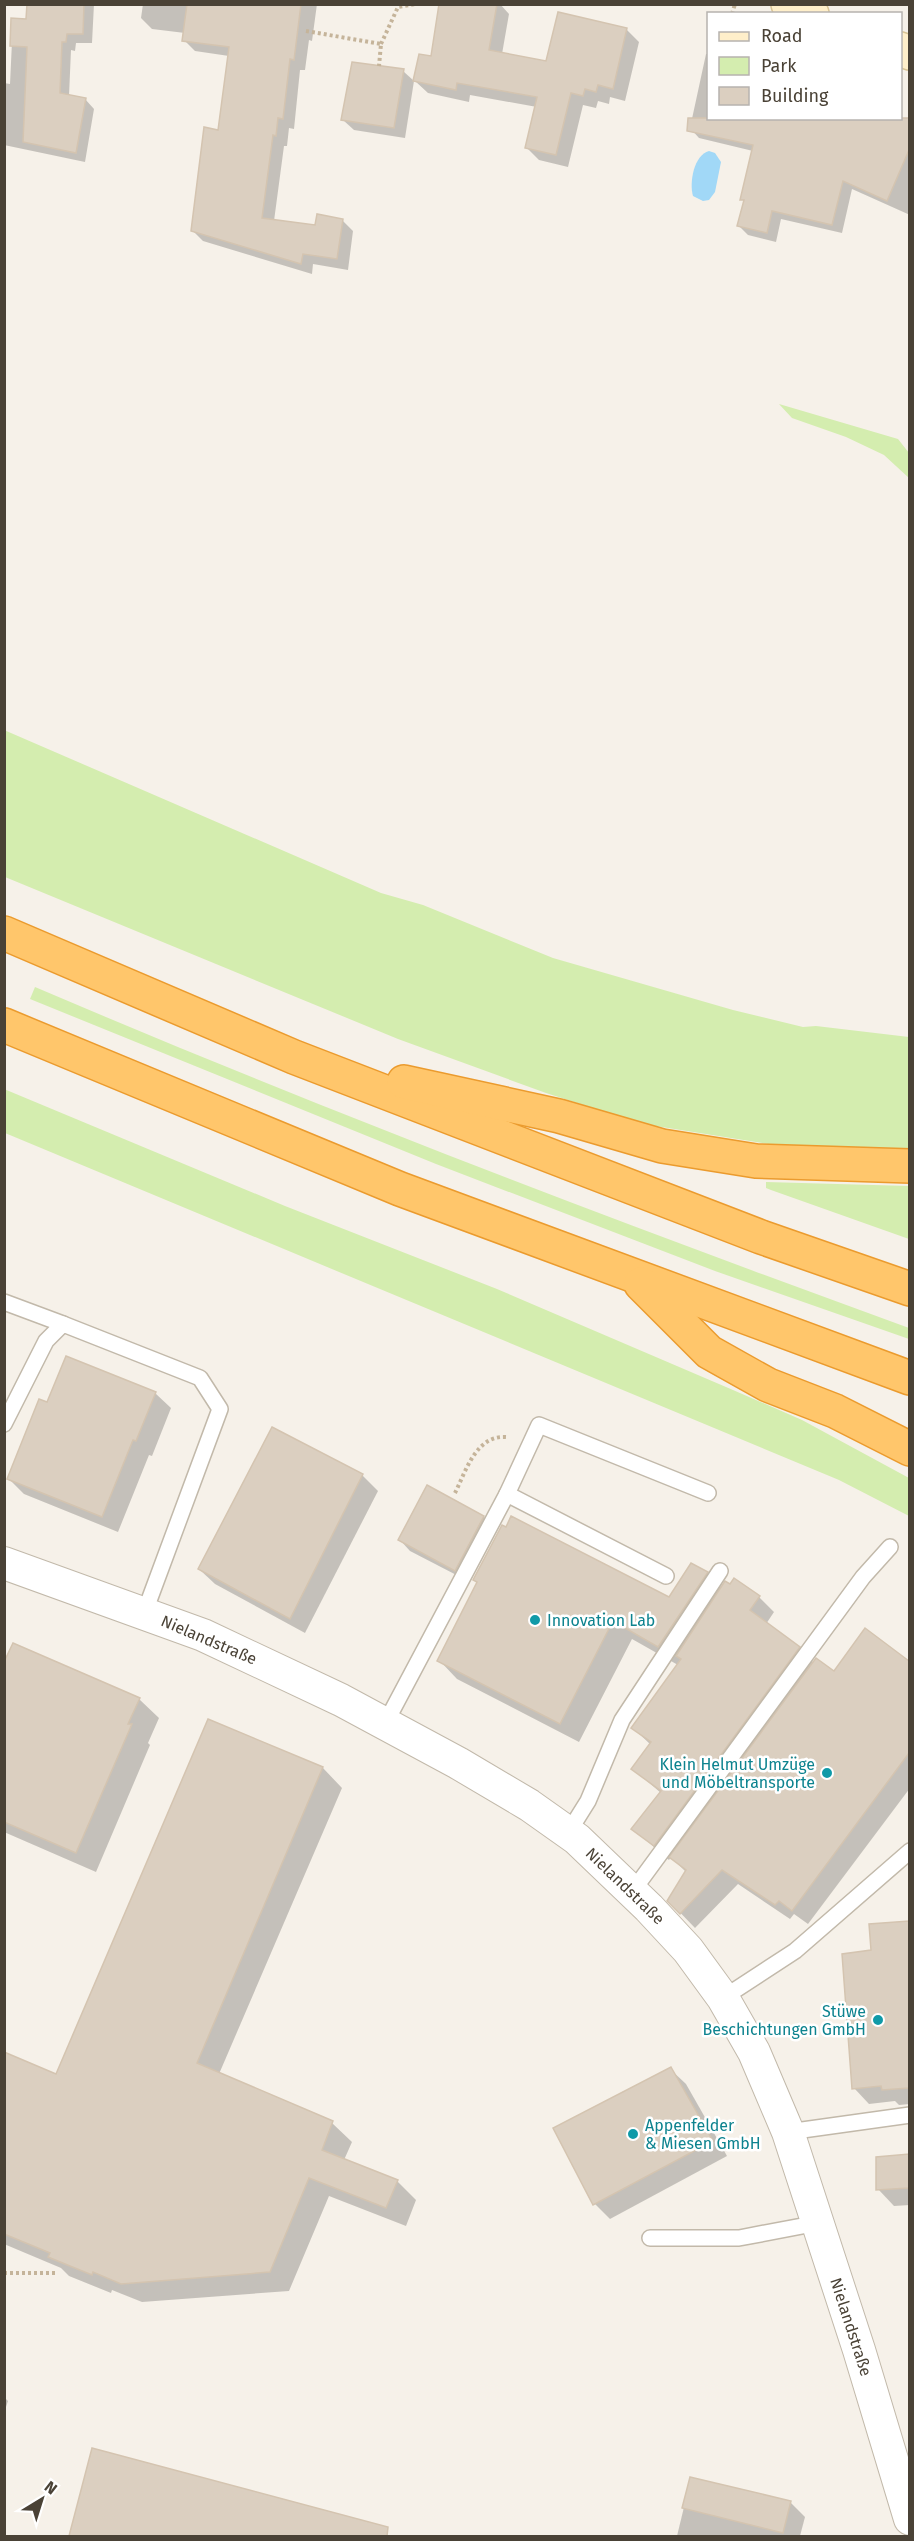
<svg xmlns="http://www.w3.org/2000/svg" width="914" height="2541" font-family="'Fira Sans',sans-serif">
<rect width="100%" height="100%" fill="#f6f1e9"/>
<g fill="#d4edaf">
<path d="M 779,404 L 898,439 L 909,453 L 909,478 L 884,455 L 846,437 L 792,418 Z"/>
<path d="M 4,730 L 381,893 L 423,905 L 553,958 L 733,1010 L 803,1027 L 816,1026 L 909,1037 L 909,1152 L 787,1147 L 643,1124 L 546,1093 L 398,1039 L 5,877 Z"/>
<path d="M 35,987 C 323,1110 615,1221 909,1328 L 909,1339 L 715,1271 L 436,1164 L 30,999 Z"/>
<path d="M 4,1089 L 285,1206 L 497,1289 L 733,1390 L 802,1420 L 909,1478 L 909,1516 L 839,1480 L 5,1133 Z"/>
<path d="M 766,1182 L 909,1186 L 909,1239 L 771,1190 L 766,1188 Z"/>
</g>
<path fill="#a1d8f7" d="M 709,151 L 715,153 L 721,162 L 715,192 L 709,200 L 703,201 L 693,196 C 689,182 694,155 709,151 Z"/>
<g fill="#0003">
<path d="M 28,4 L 94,4 L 92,43 L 76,43 L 75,51 L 71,50 L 69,96 L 85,99 L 94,109 L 85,162 L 4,145 L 4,83 L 10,84 L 13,20 L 27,21 Z"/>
<path d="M 143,4 L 317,4 L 312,41 L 309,40 L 305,70 L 300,70 L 294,129 L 289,128 L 287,146 L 284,146 L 274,221 L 316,226 L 342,220 L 353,231 L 348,270 L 313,264 L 312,274 L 203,241 L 192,230 L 219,131 L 229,56 L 195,51 L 184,40 L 185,33 L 152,29 L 141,18 Z"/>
<path d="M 441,4 L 500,4 L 509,14 L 502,54 L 547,62 L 626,29 L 639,42 L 625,101 L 610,97 L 609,104 L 598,101 L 596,108 L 583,105 L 568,167 L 539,160 L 527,148 L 537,107 L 470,95 L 469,102 L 428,93 L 415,81 L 432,58 Z"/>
<path d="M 706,54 L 708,54 L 708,118 L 900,117 L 910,121 L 910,215 L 852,189 L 842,233 L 781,219 L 776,242 L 748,235 L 739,226 L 745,202 L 742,199 L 753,151 L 699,138 L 690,128 Z"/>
<path d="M 403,71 L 414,81 L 405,138 L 354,130 L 343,120 Z"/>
<path d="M 155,1393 L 171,1408 L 152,1456 L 149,1455 L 118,1532 L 24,1494 L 9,1479 L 48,1404 Z"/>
<path d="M 362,1475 L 378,1491 L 305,1633 L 215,1584 L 199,1569 Z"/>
<path d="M 427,1487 L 484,1517 L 494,1527 L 466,1580 L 410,1551 L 400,1540 Z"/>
<path d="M 707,1573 L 722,1588 L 730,1586 L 735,1580 L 759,1597 L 774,1612 L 766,1624 L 799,1648 L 814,1663 L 834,1674 L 865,1630 L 910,1663 L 910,1788 L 808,1924 L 794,1914 L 790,1919 L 738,1884 L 695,1928 L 669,1901 L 686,1872 L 671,1857 L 669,1860 L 633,1829 L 661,1793 L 633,1769 L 651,1745 L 633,1728 L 678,1665 L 632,1639 L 579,1742 L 457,1679 L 439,1660 L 478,1583 L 474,1579 L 670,1599 Z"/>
<path d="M 4,1665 L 139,1699 L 159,1718 L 148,1743 L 150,1745 L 96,1872 L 4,1832 Z"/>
<path d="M 209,1721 L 323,1768 L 342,1788 L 219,2074 L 332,2123 L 352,2142 L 344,2160 L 397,2181 L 416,2200 L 406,2226 L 329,2196 L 289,2291 L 142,2302 L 112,2290 L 111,2293 L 69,2276 L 61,2268 L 4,2244 L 4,2053 L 57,2076 Z"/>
<path d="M 910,1923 L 910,2104 L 899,2105 L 895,2101 L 869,2104 L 854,2088 L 873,1952 L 871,1925 Z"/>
<path d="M 670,2069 L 686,2084 L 727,2156 L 610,2219 L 595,2204 Z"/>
<path d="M 910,2155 L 910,2205 L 894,2206 L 878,2189 L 877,2158 Z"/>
<path d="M 4,2397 L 8,2401 L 4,2413 Z"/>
<path d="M 93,2450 L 370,2524 L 383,2536 L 71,2536 Z"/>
<path d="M 691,2478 L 790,2502 L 805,2517 L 800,2536 L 677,2536 Z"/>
</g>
<g fill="#dbcfc0" stroke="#d4c4b0" stroke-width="1.5">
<path d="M 27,4 L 84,4 L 83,34 L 67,34 L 66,42 L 62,42 L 60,93 L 86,98 L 76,153 L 23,142 L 27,47 L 10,46 L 11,18 L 26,19 Z"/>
<path d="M 187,4 L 301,4 L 294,60 L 290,59 L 283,119 L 278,118 L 276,136 L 273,135 L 262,218 L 315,225 L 317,214 L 343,219 L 337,259 L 303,254 L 301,264 L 191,231 L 204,127 L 218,130 L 229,47 L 182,41 Z"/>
<path d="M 439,4 L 497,4 L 489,50 L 546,61 L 558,12 L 627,28 L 613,89 L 598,85 L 596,92 L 585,89 L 583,96 L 571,93 L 556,155 L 525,148 L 537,97 L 457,83 L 456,90 L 413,81 L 419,54 L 431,56 Z"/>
<path d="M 352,62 L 404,69 L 394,128 L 341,120 Z"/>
<path d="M 688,118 L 909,118 L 909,150 L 887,201 L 843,181 L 832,225 L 772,211 L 767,233 L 737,226 L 744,200 L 740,200 L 753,145 L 687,131 Z"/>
<path d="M 66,1356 L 156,1392 L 136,1441 L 133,1440 L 102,1517 L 7,1479 L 39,1399 L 47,1402 Z"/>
<path d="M 272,1427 L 363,1474 L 290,1619 L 198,1569 Z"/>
<path d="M 427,1485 L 484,1516 L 455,1571 L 398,1540 Z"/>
<path d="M 511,1516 L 669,1597 L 691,1563 L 708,1572 L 658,1647 L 613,1621 L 560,1724 L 437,1661 L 477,1582 L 473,1580 L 502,1525 L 506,1527 Z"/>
<path d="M 734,1578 L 760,1596 L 750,1610 L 800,1647 L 654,1846 L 631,1829 L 661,1791 L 631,1769 L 651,1742 L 631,1728 L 681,1659 L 676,1656 L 725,1581 L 730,1584 Z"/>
<path d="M 865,1628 L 909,1661 L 909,1753 L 792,1911 L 779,1901 L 775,1905 L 722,1870 L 680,1914 L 667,1901 L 686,1870 L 669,1857 L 816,1658 L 834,1671 Z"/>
<path d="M 13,1643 L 140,1698 L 128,1724 L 132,1724 L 76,1853 L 4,1822 L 4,1662 Z"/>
<path d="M 208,1719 L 323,1767 L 197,2063 L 333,2121 L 322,2150 L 398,2180 L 386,2208 L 309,2178 L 270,2272 L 121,2284 L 93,2272 L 92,2275 L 48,2257 L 50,2253 L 4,2234 L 4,2052 L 56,2074 Z"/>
<path d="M 909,1921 L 909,2088 L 882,2090 L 881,2086 L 852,2089 L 842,1954 L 871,1950 L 869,1924 Z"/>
<path d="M 671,2067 L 713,2141 L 593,2205 L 553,2128 Z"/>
<path d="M 909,2154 L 909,2188 L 876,2190 L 876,2157 Z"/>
<path d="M 92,2448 L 388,2527 L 387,2536 L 69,2536 Z"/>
<path d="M 690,2477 L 791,2501 L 783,2533 L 682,2508 Z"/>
</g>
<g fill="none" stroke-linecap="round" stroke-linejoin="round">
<defs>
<g id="service">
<path d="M 4,1302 L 63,1324"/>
<path d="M 4,1424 L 46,1341 L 63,1324 L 200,1378 L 220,1409 L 144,1614"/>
<path d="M 507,1494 L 539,1425 L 708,1493"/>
<path d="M 385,1724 L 507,1494 L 666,1576"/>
<path d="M 568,1833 L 588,1801 L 622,1720 L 720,1571"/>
<path d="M 632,1892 L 863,1577 L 890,1547"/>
<path d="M 723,1998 L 795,1951 L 910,1851"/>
<path d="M 788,2132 L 910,2115"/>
<path d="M 650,2238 L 739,2238 L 818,2223"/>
</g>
<path id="minor" d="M 4,1563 L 203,1635 L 341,1700 L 458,1763 L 529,1805 L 577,1839 L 649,1908 L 688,1950 L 723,1998 L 754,2052 L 788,2132 L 859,2350 L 910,2519"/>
<g id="secondary">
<path d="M 788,4 L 812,14"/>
<path d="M 900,49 L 910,53"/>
</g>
<g id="motorway">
<path d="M 4,933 L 294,1057 L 761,1237 L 910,1289"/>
<path d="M 4,1025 L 400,1189 L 910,1378"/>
<path d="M 404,1082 L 559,1116 L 662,1146 L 756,1161 L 910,1166"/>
<path d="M 641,1284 L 709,1352 L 768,1385 L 835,1411 L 910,1449"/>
</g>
</defs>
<use href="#service" stroke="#c2b9aa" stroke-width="18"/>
<use href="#minor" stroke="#c2b9aa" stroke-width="34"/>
<use href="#secondary" stroke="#d9c495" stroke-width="36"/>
<use href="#motorway" stroke="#eb9b2e" stroke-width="36"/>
<g stroke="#c5b49a" stroke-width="4" stroke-dasharray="3 3" stroke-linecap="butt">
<path d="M 732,14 L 735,4"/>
<path d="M 306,31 L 381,44 L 379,66"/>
<path d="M 381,44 L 398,7 L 415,4"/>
<path d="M 455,1493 C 466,1471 476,1435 506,1437"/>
<path d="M 4,2273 L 56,2273"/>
</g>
<use href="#service" stroke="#fff" stroke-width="15"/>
<use href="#minor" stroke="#fff" stroke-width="32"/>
<use href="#secondary" stroke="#ffefca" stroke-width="33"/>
<use href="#motorway" stroke="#ffc66b" stroke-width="33"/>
</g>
<g fill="#0f9aa8" stroke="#fff" stroke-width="2">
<circle cx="535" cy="1620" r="6"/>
<circle cx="827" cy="1773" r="6"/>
<circle cx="878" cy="2020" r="6"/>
<circle cx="633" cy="2134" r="6"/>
</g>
<g text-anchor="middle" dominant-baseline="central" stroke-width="5" stroke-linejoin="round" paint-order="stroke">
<g font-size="16" fill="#0d838f" stroke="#fff" text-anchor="start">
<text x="547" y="1620">Innovation Lab</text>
<text x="815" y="1764" text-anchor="end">Klein Helmut Umzüge<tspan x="815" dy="18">und Möbeltransporte</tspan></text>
<text x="866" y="2011" text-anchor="end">Stüwe<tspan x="866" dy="18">Beschichtungen GmbH</tspan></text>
<text x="645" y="2125">Appenfelder<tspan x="645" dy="18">&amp; Miesen GmbH</tspan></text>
</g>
<g font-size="16" fill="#4a4236" stroke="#fff">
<text transform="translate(209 1640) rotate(23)">Nielandstraße</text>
<text transform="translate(625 1886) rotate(44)">Nielandstraße</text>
<text transform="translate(851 2327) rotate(72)">Nielandstraße</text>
</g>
</g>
<rect width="914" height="2541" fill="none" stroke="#4a4236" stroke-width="12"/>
<rect x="707" y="12" width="195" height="108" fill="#ffffff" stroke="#b7b3af" stroke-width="1.5"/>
<rect x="719" y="32" width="30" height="9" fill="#ffefca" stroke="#b7b3af" stroke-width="1.5"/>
<text x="761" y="42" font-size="18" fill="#4a4236">Road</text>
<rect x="719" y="57" width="30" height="18" fill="#d4edaf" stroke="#b7b3af" stroke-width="1.5"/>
<text x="761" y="72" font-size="18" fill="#4a4236">Park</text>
<rect x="719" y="87" width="30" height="18" fill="#dbcfc0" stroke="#b7b3af" stroke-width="1.5"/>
<text x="761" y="102" font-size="18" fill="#4a4236">Building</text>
<g transform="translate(42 2499) rotate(38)" stroke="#ffffff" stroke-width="4.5" paint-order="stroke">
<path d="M0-4.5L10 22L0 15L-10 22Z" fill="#4a4236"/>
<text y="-9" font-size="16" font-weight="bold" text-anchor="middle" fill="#4a4236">N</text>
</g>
</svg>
